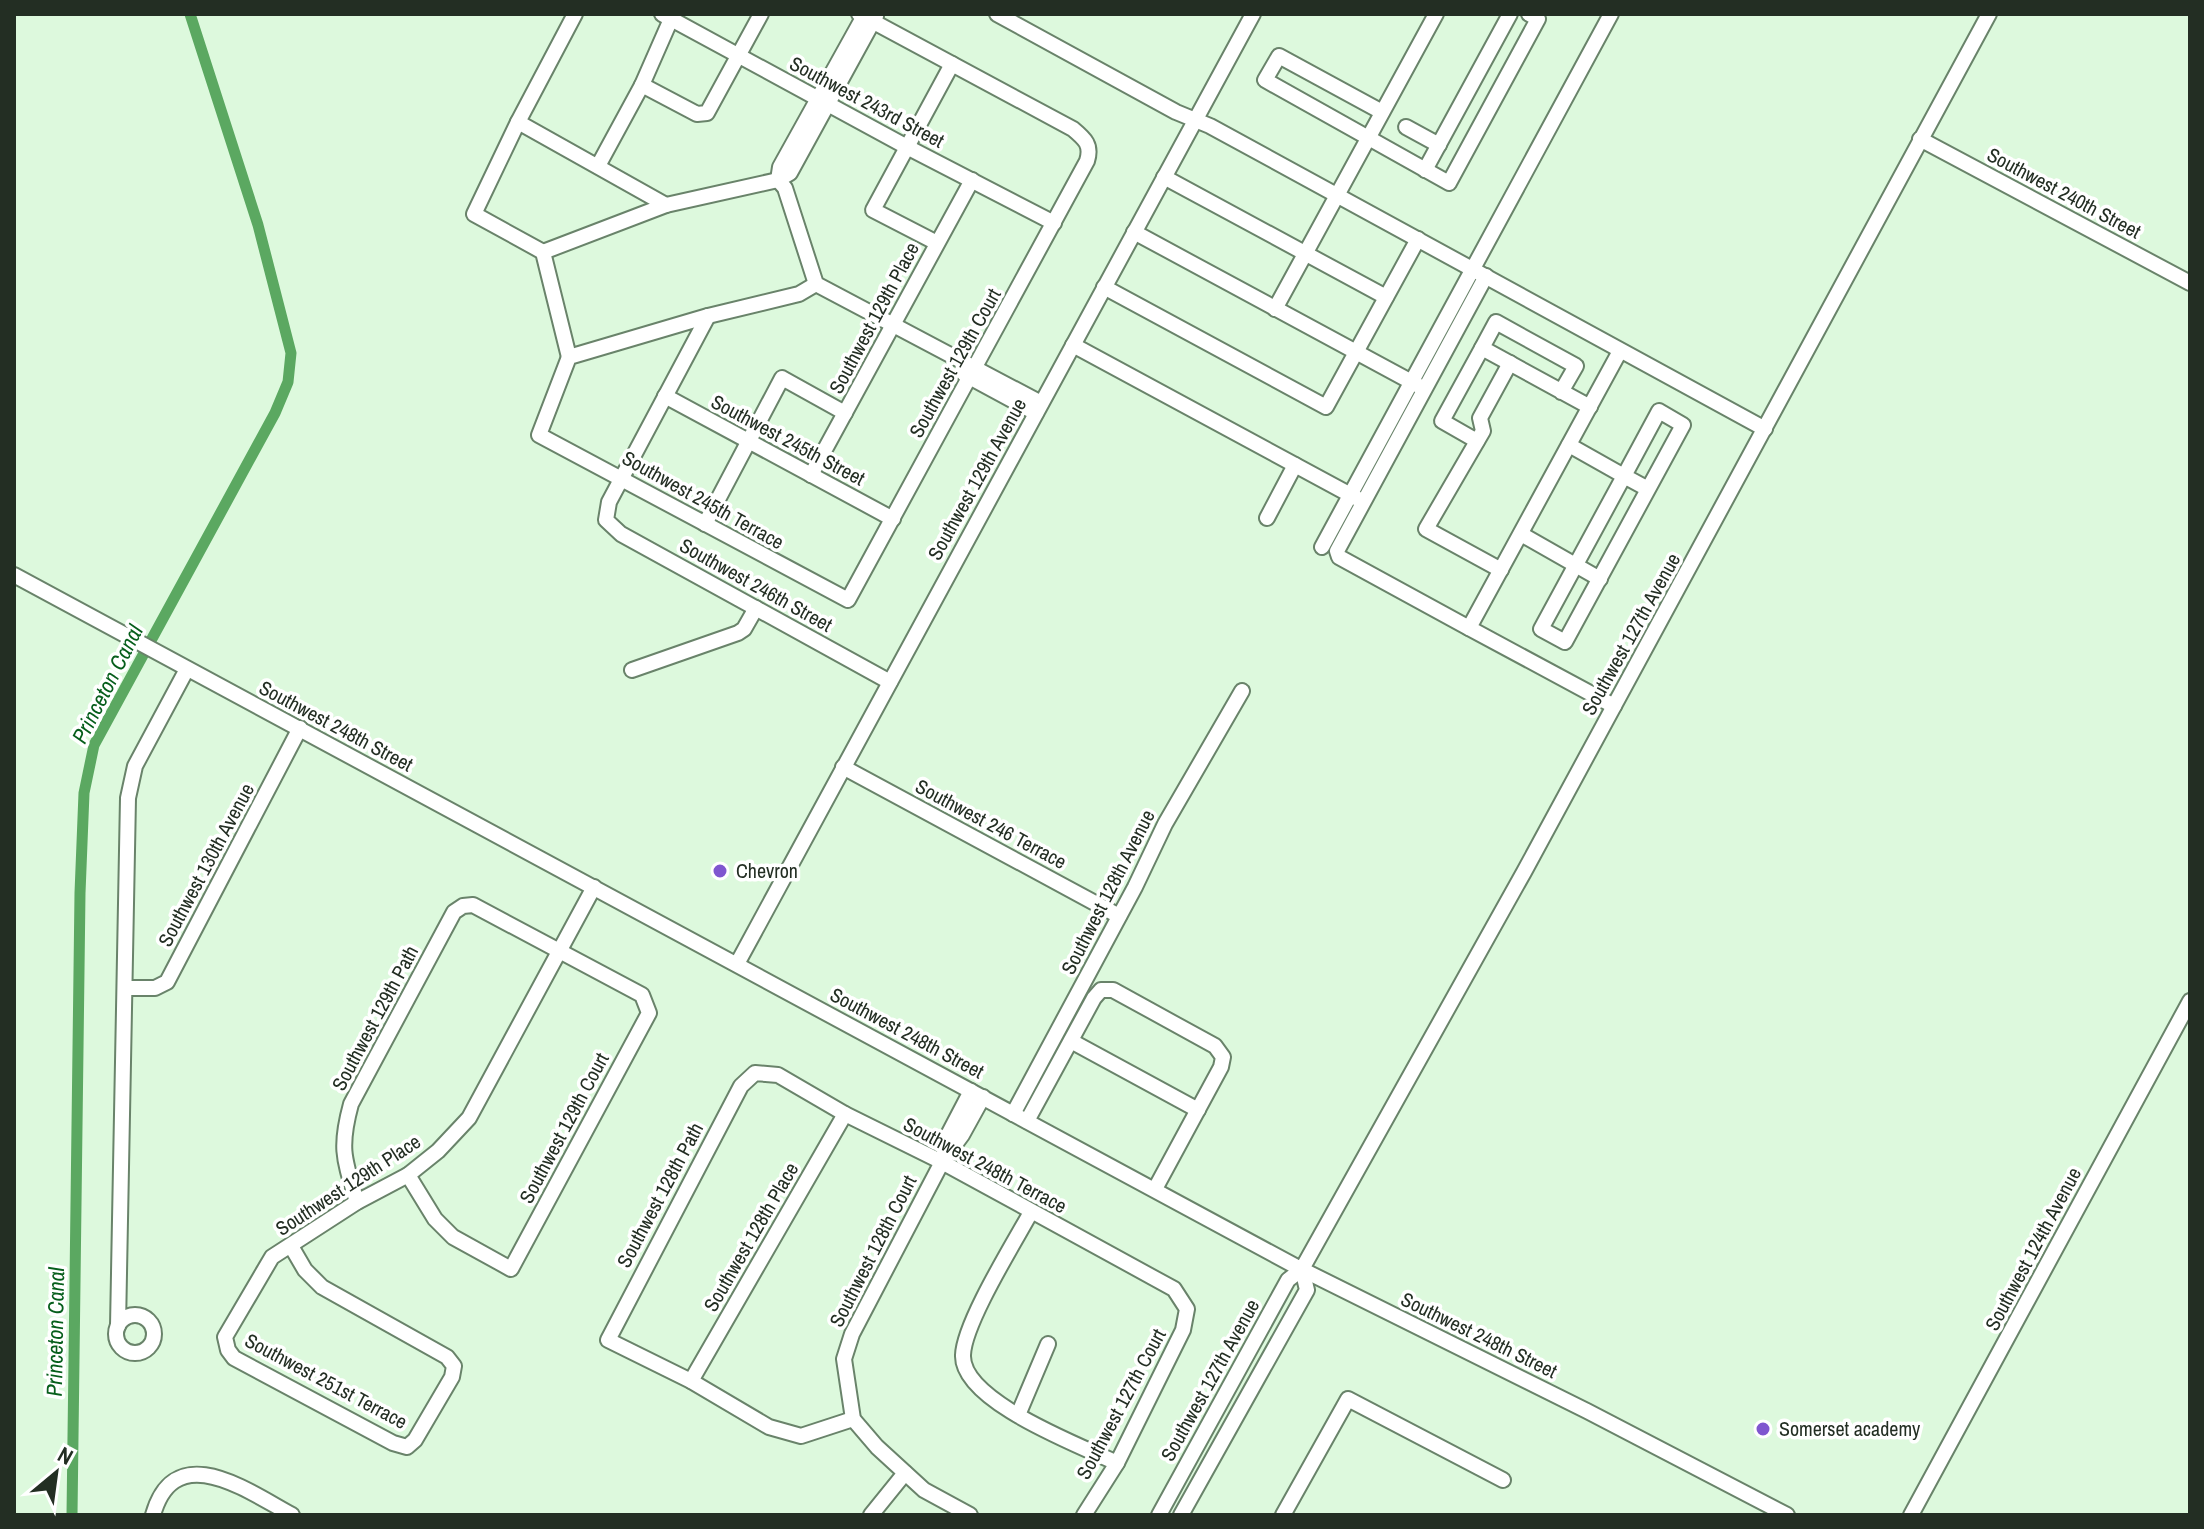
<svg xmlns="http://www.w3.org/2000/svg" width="2204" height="1529" viewBox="0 0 2204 1529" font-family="'Archivo Narrow',sans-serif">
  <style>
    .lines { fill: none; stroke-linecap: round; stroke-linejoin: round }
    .canal { stroke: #5ba861; stroke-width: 11 }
    .minor-casing { stroke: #69836a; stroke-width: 18 }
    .minor { stroke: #fff; stroke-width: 14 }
    .poi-dot { fill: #7f56cf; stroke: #fff; stroke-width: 3 }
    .labels { text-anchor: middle; stroke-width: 7; stroke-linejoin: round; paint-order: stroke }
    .street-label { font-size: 20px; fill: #232e23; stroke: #fff }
    .poi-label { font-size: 20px; fill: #232e23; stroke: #fff; text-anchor: start }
    .water-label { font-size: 22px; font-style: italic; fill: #065e1b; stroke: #fff }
  </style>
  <rect width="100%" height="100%" fill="#ddf9dd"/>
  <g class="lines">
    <path class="canal" d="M72,1515L80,893L84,793L94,745L275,413L288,382L291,353L258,225L190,14"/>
    <defs>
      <g id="minor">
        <path d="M662,14L907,147L1054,223"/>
        <path d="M997,14L1176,112L1210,126L1765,429"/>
        <path d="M642,85L697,114L707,113L761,14"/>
        <path d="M1382,112L1279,56L1265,80L1449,183L1538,19L1529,14"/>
        <path d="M518,122L666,205"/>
        <path d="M1406,127L1439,145"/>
        <path d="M1920,139L2190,283"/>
        <path d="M598,166L642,85L671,19"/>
        <path d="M1425,170L1510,14"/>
        <path d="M1164,177L1386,297"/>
        <path d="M778,180L785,188L816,284L1041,403"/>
        <path d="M778,180L780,167L865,14"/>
        <path d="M1134,232L1419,386"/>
        <path d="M937,243L873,210L952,64"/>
        <path d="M543,252L666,205L778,180L790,173L876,16"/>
        <path d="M816,284L799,294L708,316L569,357L539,435L848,600L1087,161C1092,145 1085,139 1073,129L859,14"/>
        <path d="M1104,287L1326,407L1418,239"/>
        <path d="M1275,309L1436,14"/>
        <path d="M708,316L609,502L606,520L621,534L890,682"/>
        <path d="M1073,345L1358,499"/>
        <path d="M569,357L543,252L474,214L518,122L575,14"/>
        <path d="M964,374L1036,413"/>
        <path d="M1561,392L1576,366L1496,322L1482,348L1590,407"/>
        <path d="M665,396L893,519"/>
        <path d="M1477,441L1442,421L1482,348"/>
        <path d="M1569,445L1624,476L1659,411L1683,425C1644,497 1605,569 1565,642L1541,629L1624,476L1648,489"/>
        <path d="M811,475L972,180"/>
        <path d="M1267,518L1295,465"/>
        <path d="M705,524L782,378L845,413"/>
        <path d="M1521,534L1600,579"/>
        <path d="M1322,547L1611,14"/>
        <path d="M1501,570L1426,529L1483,431L1480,418L1510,363"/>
        <path d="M14,575L1295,1266L1587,1411L1787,1515"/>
        <path d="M1469,628L1339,557L1337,551L1486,276"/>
        <path d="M632,670L738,633L744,629L756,608"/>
        <path d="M1614,706L1469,628L1620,351"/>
        <path d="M843,767L1119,916"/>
        <path d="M737,964L1253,14"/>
        <path d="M125,988H155L167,982L300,728"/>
        <path d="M1071,1041L1198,1110"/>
        <path d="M1013,1114L1135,887L1165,824L1242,691"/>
        <path d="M1027,1121L1094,998L1101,990H1113L1215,1046L1223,1057L1221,1067L1155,1189"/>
        <path d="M943,1157L948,1135L971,1091"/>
        <path d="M357,1202C344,1159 339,1148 351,1104L454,912L463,906L473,905L642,995L649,1013L511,1269L453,1237L435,1219L408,1175"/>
        <path d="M1031,1212C1014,1243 964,1323 963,1355C961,1401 1079,1445 1117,1463"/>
        <path d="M291,1246L305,1270L322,1287L447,1357L454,1366L452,1377L415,1440L407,1447L393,1443L234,1358L228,1350L225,1337L272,1257L357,1202L408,1175L438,1151L469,1118L594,887"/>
        <circle cx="135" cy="1334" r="19"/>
        <path d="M118,1326L128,798L135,766L187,669"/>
        <path d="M691,1381L845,1114"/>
        <path d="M1018,1415L1048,1344"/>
        <path d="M853,1419L801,1436L769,1427L691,1381L608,1340L741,1086L755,1073L778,1075L845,1114L942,1162L1174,1289L1187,1309L1183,1330L1117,1463L1084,1515"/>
        <path d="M153,1515C175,1437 249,1492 292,1515"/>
        <path d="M871,1515L905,1473"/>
        <path d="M970,1515L924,1490L877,1447L853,1419L844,1359L852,1334L942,1162L962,1135L983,1097"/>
        <path d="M1159,1515L1288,1280L1302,1269L1524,872L1989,14"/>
        <path d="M1181,1515L1307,1290L1302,1269"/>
        <path d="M1283,1515L1348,1399L1503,1480"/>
        <path d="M1911,1515L2190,1001"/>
      </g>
    </defs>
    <use href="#minor" class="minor-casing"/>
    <use href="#minor" class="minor"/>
  </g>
  <g class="poi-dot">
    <circle cx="720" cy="871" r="8"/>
    <circle cx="1763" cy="1429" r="8"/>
  </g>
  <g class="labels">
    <g class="street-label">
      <text transform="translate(867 102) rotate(28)" y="7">Southwest 243rd Street</text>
      <text transform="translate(2064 193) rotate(28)" y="7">Southwest 240th Street</text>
      <text transform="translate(874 318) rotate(-62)" y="7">Southwest 129th Place</text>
      <text transform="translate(955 363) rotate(-61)" y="7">Southwest 129th Court</text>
      <text transform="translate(788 440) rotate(28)" y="7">Southwest 245th Street</text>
      <text transform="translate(977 479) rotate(-61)" y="7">Southwest 129th Avenue</text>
      <text transform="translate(703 500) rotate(29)" y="7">Southwest 245th Terrace</text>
      <text transform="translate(756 585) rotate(29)" y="7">Southwest 246th Street</text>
      <text transform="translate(1631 634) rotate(-61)" y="7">Southwest 127th Avenue</text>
      <text transform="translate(336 726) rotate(28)" y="7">Southwest 248th Street</text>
      <text transform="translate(991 824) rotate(28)" y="7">Southwest 246 Terrace</text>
      <text transform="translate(206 865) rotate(-62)" y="7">Southwest 130th Avenue</text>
      <text transform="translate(1108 892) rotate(-63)" y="7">Southwest 128th Avenue</text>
      <text transform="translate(375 1018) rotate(-62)" y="7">Southwest 129th Path</text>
      <text transform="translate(907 1033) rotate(28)" y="7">Southwest 248th Street</text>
      <text transform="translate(564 1128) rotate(-62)" y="7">Southwest 129th Court</text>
      <text transform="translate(985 1165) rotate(28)" y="7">Southwest 248th Terrace</text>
      <text transform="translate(348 1185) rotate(-33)" y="7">Southwest 129th Place</text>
      <text transform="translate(660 1195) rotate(-62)" y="7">Southwest 128th Path</text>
      <text transform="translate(751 1237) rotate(-60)" y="7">Southwest 128th Place</text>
      <text transform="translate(2033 1249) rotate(-62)" y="7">Southwest 124th Avenue</text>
      <text transform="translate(873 1251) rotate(-63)" y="7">Southwest 128th Court</text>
      <text transform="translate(1479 1335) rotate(26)" y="7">Southwest 248th Street</text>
      <text transform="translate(1210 1380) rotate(-61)" y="7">Southwest 127th Avenue</text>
      <text transform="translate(326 1381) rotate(28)" y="7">Southwest 251st Terrace</text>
      <text transform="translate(1121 1404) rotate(-62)" y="7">Southwest 127th Court</text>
    </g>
    <g class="poi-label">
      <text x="736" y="878">Chevron</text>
      <text x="1779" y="1436">Somerset academy</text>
    </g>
    <g class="water-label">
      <text transform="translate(107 684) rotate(-63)" y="8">Princeton Canal</text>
      <text transform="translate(55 1332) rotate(-89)" y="8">Princeton Canal</text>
    </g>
  </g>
  <rect width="2204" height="1529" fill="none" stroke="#232e23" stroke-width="32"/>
  <g transform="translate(56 1473) rotate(29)" stroke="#ffffff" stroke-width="6" paint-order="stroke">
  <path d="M0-6L14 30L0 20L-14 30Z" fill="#232e23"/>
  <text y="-12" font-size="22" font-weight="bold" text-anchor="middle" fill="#232e23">N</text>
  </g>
</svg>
